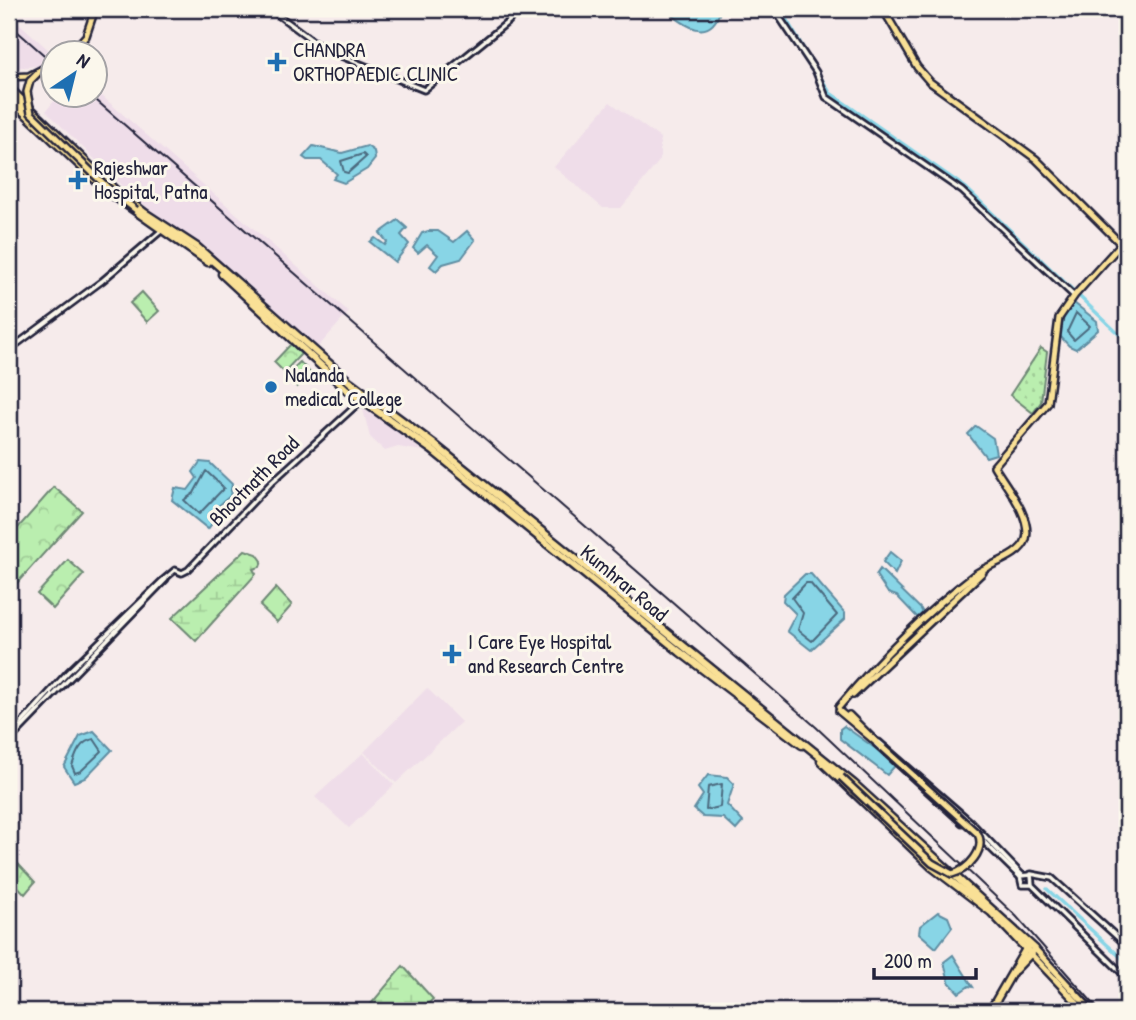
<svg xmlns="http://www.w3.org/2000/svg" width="1136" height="1020" viewBox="0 0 1136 1020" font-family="'Patrick Hand',sans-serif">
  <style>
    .built { fill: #efdde9 }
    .grass { fill: url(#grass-dots); stroke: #6e8875; stroke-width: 2 }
    .forest { fill: url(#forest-crowns); stroke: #6e8875; stroke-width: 2 }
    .wetland { fill: url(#wetland-marsh); stroke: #6e8875; stroke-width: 2 }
    .water { fill: #88d5e6; stroke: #5f8da2; stroke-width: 2 }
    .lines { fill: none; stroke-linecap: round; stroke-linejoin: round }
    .shore { stroke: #4b6a7f; stroke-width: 2 }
    .canal { stroke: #88d5e6; stroke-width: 3.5 }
    .minor-casing { stroke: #22223b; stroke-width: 9 }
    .major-casing { stroke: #22223b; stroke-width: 10 }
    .highway-casing { stroke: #22223b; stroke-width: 11 }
    .minor { stroke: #fbf7ec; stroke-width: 3.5 }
    .major { stroke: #f9e096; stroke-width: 5 }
    .highway { stroke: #f9e096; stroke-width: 6 }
    .rail { stroke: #22223b; stroke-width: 2 }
    .major-bridge-casing { stroke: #22223b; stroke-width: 10; stroke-linecap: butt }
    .major-bridge { stroke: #f9e096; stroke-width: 5 }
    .poi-dot { fill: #1f6fb2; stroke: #fbf7ec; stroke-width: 2.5 }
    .labels { text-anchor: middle; stroke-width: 6; stroke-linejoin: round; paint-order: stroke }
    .poi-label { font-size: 21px; fill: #22223b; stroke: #fbf7ec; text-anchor: start }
    .street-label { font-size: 21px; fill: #22223b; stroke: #fbf7ec }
  </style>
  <defs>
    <pattern id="grass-dots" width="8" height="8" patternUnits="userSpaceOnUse" patternTransform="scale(1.75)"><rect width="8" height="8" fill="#baeeaf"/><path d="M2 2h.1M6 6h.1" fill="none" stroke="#a0cc97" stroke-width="1.8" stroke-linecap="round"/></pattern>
    <pattern id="forest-crowns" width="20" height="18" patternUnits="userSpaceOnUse" patternTransform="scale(1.75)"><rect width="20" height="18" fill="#baeeaf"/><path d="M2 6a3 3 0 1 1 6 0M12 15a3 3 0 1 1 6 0" fill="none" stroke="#a0cc97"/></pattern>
    <pattern id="wetland-marsh" width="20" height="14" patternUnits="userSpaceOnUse" patternTransform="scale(1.75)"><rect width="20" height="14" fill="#baeeaf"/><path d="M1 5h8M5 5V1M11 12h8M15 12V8" fill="none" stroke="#a0cc97"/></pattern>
  </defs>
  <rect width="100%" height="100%" fill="#f6ebeb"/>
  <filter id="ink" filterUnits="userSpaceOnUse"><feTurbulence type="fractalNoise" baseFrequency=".0143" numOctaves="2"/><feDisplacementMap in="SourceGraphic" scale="14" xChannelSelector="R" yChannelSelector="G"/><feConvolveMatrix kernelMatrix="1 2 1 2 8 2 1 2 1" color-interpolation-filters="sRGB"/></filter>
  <g filter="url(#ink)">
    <g class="built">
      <path d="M9,14L52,53V79L38,66L9,68Z"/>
      <path d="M95,90L349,312L318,347L234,272L132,196L46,111L59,95L94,94Z"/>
      <path d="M610,102L660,138V160L621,208H603L554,167Z"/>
      <path d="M363,409L393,428L422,451L398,447L385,451L370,437Z"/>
      <path d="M427,688L461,722L396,783L364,752Z"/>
      <path d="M363,753L394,785L349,828L315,797Z"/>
    </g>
    <path class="grass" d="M1041,348L1047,352L1041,402L1033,413L1010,395Z"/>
    <g class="forest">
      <path d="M142,292L159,311L147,322L130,303Z"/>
      <path d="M291,344L301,354L284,372L274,362Z"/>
      <path d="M300,362L311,374L297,387L286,375Z"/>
      <path d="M54,487L82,511L9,592V538Z"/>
      <path d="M68,560L84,574L53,609L37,594Z"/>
      <path d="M276,588L292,605L277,622L260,606Z"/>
      <path d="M9,854L35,882L25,894L9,877Z"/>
    </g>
    <g class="wetland">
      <path d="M245,550L257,554L262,561L260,567L253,569L256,574L196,641L172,618Z"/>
      <path d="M403,966L433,999L421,1011H365Z"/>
    </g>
    <g class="water">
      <path d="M664,9H721C709,47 683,23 664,9Z"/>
      <path d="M313,146L342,153L367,146L374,151L375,159L367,169L344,183L333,179L337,174L321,160H307L303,157Z"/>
      <path d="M398,220L407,228L401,235L409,244L395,262L370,242L375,238L385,245L387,242L380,233Z"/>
      <path d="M428,231H438L454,242L467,231L475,240L461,259L443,264L436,271L430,266L438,255L427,245L418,253L413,248L422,233Z"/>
      <path d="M1074,303L1097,321L1098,330L1076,349L1069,346L1059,335L1065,314Z"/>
      <path d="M976,426L993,438L996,454L986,457L968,434Z"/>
      <path d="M200,462L210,463L232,484L230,496L210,513L215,519L208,529L172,500L175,488L188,490L197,478L193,472Z"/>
      <path d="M890,552L901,561L895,574L883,562Z"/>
      <path d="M880,569L921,609L923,613L918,618L897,596L888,593L876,575Z"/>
      <path d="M805,574H811L845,613V619L811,650L787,631L796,614L783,601L784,594Z"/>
      <path d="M844,726L893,761L894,767L887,775L840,739V729Z"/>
      <path d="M94,731L112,750L85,778L74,782L64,767L80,736Z"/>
      <path d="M708,775L727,777L734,784L727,805L743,822L736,830L723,818L703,817L694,809L703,795L698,788Z"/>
      <path d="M938,912L948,917L952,927L936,948L919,933L920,926Z"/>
      <path d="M953,955L973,987L969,986L959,993L949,982L944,962Z"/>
    </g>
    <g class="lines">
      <g class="shore">
        <path d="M363,154L366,157L348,173L344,172L341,161Z"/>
        <path d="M1076,313L1090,326L1074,340L1067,332Z"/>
        <path d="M206,471L224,488L199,514L184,500L194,493Z"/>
        <path d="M806,583H810L837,615L812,641L798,630L803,613L792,598Z"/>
        <path d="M94,739L102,751L81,771L75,773L72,766C76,754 80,741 94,739Z"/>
        <path d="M722,784L720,807L706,810L708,787Z"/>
      </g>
      <g class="canal">
        <path d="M780,9L830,93L966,188L1127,342"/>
        <path d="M1047,889L1127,963"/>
      </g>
      <defs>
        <g id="minor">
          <path d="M270,9L324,49L424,90L509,21L516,9"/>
          <path d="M774,9L816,72L826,97L962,191L1074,296"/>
          <path d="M9,350L102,281L161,231"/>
          <path d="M9,737L68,672L162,581L175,570L182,573L188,570L272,482L361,401"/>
          <path d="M9,741L166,579"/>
          <path d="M879,742L971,822L1022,875"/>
          <path d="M876,744L962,823"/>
          <path d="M979,837L1020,877"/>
          <path d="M1031,874L1052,878L1127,946"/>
          <path d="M1032,885H1022L1020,876L1031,875L1032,885L1127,978"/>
        </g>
        <g id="major">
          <path d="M71,52L86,36L95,9"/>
          <path d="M9,77L29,76L52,64"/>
          <path d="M9,93L29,111"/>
          <path d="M853,695L983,572"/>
          <path d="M839,707C879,659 925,613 974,575C988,564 1021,557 1026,539C1032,516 1005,485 994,466L1048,403L1059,318L1075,295L1121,244L1036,159L930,82L917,67L883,9"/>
          <path d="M839,711L883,748"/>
          <path d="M849,715L880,746"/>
          <path d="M1035,949L1092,1011"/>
          <path d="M1031,954L1085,1011"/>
        </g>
        <g id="highway">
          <path d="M9,88L114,189L145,213L197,247L350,382L435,445L854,784L1035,949L1015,970"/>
          <path d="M9,98L107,191L208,262"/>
          <path d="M222,274L346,389L432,450L680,652L802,745"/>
          <path d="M821,761L932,867L991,912L1031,954"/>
          <path d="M990,1011L1027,947"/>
        </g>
      </defs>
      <use href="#minor" class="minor-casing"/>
      <use href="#major" class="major-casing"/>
      <use href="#highway" class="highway-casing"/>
      <use href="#minor" class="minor"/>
      <use href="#major" class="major"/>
      <use href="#highway" class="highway"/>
      <g class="rail">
        <path d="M9,24L52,62"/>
        <path d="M89,94L816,727L1016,916L1100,1011"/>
      </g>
      <defs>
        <g id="major-bridge">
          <path d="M38,73L30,81L27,92L31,113L109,189L136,210"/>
          <path d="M841,777L932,863L952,874C968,870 986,850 978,834L883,748"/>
        </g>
      </defs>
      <use href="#major-bridge" class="major-bridge-casing"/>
      <use href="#major-bridge" class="major-bridge"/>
    </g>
  </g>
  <g class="poi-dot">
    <path d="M273.5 51.5h7v7h7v7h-7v7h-7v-7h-7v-7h7z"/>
    <path d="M74.5 169.5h7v7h7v7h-7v7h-7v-7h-7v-7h7z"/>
    <circle cx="271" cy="387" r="7"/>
    <path d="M448.5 643.5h7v7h7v7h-7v7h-7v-7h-7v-7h7z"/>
  </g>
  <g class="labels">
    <g class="poi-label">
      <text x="293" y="57">CHANDRA<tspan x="293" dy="24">ORTHOPAEDIC CLINIC</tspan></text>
      <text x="94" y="175">Rajeshwar<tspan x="94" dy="24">Hospital, Patna</tspan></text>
      <text x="285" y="382">Nalanda<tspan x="285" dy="24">medical College</tspan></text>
      <text x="468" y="649">I Care Eye Hospital<tspan x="468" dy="24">and Research Centre</tspan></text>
    </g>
    <g class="street-label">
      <text transform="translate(254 481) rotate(-45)" y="7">Bhootnath Road</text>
      <text transform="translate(624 583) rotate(40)" y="7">Kumhrar Road</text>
    </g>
  </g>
  <rect width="1136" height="1020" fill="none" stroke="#fbf7ec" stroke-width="35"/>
  <rect x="18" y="18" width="1101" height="985" fill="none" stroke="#22223b" stroke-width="2.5" filter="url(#ink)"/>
  <g transform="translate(74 74) rotate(35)"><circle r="33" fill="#fbf7ec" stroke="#a4a2a5" stroke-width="2"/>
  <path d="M0-5L12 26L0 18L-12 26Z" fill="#1f6fb2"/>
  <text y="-10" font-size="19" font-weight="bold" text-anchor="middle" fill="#22223b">N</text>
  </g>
  <path d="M874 968v10h102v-10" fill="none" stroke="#22223b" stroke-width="3.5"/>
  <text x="884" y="968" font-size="21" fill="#22223b" stroke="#fbf7ec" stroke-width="5" paint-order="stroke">200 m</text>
</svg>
